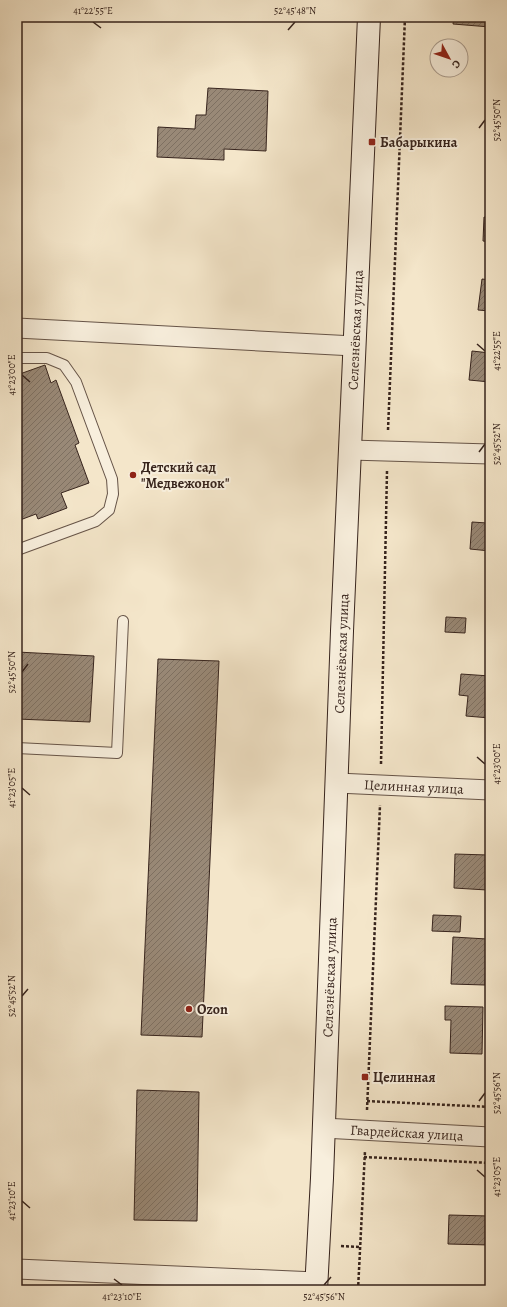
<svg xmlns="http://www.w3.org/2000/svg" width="507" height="1307" viewBox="0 0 507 1307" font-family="Alegreya,serif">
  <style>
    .building { fill: url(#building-hatch); stroke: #37241d }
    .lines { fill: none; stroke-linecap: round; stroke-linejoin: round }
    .lane-casing { stroke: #665448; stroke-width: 12 }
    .street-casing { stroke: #665448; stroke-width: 21 }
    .secondary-casing { stroke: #37241d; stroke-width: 24 }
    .path { stroke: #37241d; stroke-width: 2.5; stroke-dasharray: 3 2; stroke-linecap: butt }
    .lane { stroke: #f8efdd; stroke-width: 10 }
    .street { stroke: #f8efdd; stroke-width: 19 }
    .secondary { stroke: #f8efdd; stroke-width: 22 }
    .ticks { fill: none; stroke: #37241d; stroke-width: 1.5 }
    .poi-dot { fill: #8f2418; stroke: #f8efdd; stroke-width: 1.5 }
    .labels { text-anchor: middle; stroke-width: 4; stroke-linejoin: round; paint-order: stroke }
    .poi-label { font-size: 14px; font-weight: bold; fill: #37241d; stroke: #f8efdd; text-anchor: start }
    .street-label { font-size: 14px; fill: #37241d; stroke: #f8efdd }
    .neatline { fill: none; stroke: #37241d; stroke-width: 1.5 }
    .ticks-label { font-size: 10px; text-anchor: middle; fill: #37241d }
  </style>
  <defs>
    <pattern id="building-hatch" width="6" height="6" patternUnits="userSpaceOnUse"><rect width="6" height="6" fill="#998977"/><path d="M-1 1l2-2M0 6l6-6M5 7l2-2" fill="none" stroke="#7e7061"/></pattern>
  </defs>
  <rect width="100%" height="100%" fill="#f4e6ca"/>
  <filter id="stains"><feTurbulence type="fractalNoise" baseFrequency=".005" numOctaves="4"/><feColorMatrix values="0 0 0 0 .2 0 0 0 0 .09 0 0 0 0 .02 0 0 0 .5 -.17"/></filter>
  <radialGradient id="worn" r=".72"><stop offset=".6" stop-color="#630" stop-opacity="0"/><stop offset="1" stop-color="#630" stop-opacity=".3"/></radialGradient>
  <g class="building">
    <path d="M454,17H490V27L453,24Z"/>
    <path d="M208,88L268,91L266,151L224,149V160L157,157L158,127L195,129L196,115H206Z"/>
    <path d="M17,217H21L19,259L17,258Z"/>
    <path d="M484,217L490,218V242L483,241Z"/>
    <path d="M482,279L490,280V311L478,310Z"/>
    <path d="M472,351L490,353V382L469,380Z"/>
    <path d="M45,365L51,383L56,380L79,443L75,445L89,483L61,493L67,508L38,519L36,514L20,520L17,510V375Z"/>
    <path d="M487,521H490V551L470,549L472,522L487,523Z"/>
    <path d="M446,617L466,618L465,633L445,632Z"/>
    <path d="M17,652L94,656L90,722L17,719Z"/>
    <path d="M158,659L219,661L202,1037L141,1035Z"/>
    <path d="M461,674L490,676V718L466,716L468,696L459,695Z"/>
    <path d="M455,854L488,855L487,890L454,888Z"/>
    <path d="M433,915L461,916L460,932L432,931Z"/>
    <path d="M453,937L487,939L485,985L451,984Z"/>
    <path d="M445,1006L483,1007L482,1054L450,1053L451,1020H445Z"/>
    <path d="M137,1090L199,1092L197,1221L134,1220Z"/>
    <path d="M449,1215L489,1216L490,1245L448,1244Z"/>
  </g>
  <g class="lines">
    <defs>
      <g id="lane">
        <path d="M17,359L20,358H47L64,365L76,382L112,479L113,494L109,510L96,521L17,550"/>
        <path d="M17,748L117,753L123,621"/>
      </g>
      <g id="street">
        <path d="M17,328L354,346"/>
        <path d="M350,450L490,454"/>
        <path id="s1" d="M337,783L490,790"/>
        <path id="s2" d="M323,1128L490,1137"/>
        <path d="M17,1269L316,1282"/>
      </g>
      <g id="secondary">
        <path id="s3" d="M316,1290L322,1178L342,631L369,17"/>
      </g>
    </defs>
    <use href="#lane" class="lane-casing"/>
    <use href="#street" class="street-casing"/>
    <use href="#secondary" class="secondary-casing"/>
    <g class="path">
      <path d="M388,430L405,17"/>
      <path d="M381,764L387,471"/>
      <path d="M367,1101L490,1107"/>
      <path d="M367,1110L380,805"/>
      <path d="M364,1157L490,1163"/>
      <path d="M341,1246L360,1247"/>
      <path d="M358,1290L365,1151"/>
    </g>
    <use href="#lane" class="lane"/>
    <use href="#street" class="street"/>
    <use href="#secondary" class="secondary"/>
  </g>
  <path class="ticks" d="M93,22L101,28M288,30L295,22M479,128L485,120M477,344L485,351M22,375L30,382M479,452L485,444M22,672L28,664M477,757L485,764M22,788L30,795M22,996L28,989M479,1101L485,1093M477,1170L485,1177M22,1201L30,1208M114,1279L122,1285M324,1285L331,1277"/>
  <g class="poi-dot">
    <rect x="368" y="138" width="8" height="8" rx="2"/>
    <circle cx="133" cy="475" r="4"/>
    <circle cx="189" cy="1009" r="4"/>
    <rect x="361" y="1073" width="8" height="8" rx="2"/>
  </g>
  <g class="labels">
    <g class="poi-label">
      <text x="380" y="147">Бабарыкина</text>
      <text x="141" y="472">Детский сад<tspan x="141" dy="16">"Медвежонок"</tspan></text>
      <text x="197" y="1014">Ozon</text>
      <text x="373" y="1082">Целинная</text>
    </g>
    <g class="street-label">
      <text dy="5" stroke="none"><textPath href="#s3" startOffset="961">Селезнёвская улица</textPath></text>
      <text dy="5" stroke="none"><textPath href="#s3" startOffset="637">Селезнёвская улица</textPath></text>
      <text dy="5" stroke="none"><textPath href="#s1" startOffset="77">Целинная улица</textPath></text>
      <text dy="5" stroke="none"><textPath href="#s3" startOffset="313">Селезнёвская улица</textPath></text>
      <text dy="5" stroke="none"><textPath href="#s2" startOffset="84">Гвардейская улица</textPath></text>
    </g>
  </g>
  <rect width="507" height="1307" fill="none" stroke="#f4e6ca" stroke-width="44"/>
  <g transform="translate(449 58) rotate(130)"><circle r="19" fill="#f8efdd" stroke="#ab9e90"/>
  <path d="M0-3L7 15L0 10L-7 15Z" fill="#8f2418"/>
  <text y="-6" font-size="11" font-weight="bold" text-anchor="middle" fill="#37241d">С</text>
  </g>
  <rect x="22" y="22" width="463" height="1263" class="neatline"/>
  <g class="ticks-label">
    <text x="93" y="14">41°22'55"E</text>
    <text x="295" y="14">52°45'48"N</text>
    <text transform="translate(496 120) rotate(-90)" y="4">52°45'50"N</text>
    <text transform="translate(496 351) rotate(-90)" y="4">41°22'55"E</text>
    <text transform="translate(11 375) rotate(-90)" y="4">41°23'00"E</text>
    <text transform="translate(496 444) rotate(-90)" y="4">52°45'52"N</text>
    <text transform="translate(11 672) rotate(-90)" y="4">52°45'50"N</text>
    <text transform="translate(496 764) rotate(-90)" y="4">41°23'00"E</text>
    <text transform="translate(11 788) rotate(-90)" y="4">41°23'05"E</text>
    <text transform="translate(11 996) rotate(-90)" y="4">52°45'52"N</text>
    <text transform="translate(496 1093) rotate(-90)" y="4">52°45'56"N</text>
    <text transform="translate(496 1177) rotate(-90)" y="4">41°23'05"E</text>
    <text transform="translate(11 1201) rotate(-90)" y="4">41°23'10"E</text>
    <text x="122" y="1300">41°23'10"E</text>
    <text x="324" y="1300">52°45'56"N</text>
  </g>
  <rect width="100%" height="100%" filter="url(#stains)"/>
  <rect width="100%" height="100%" fill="url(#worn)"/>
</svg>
